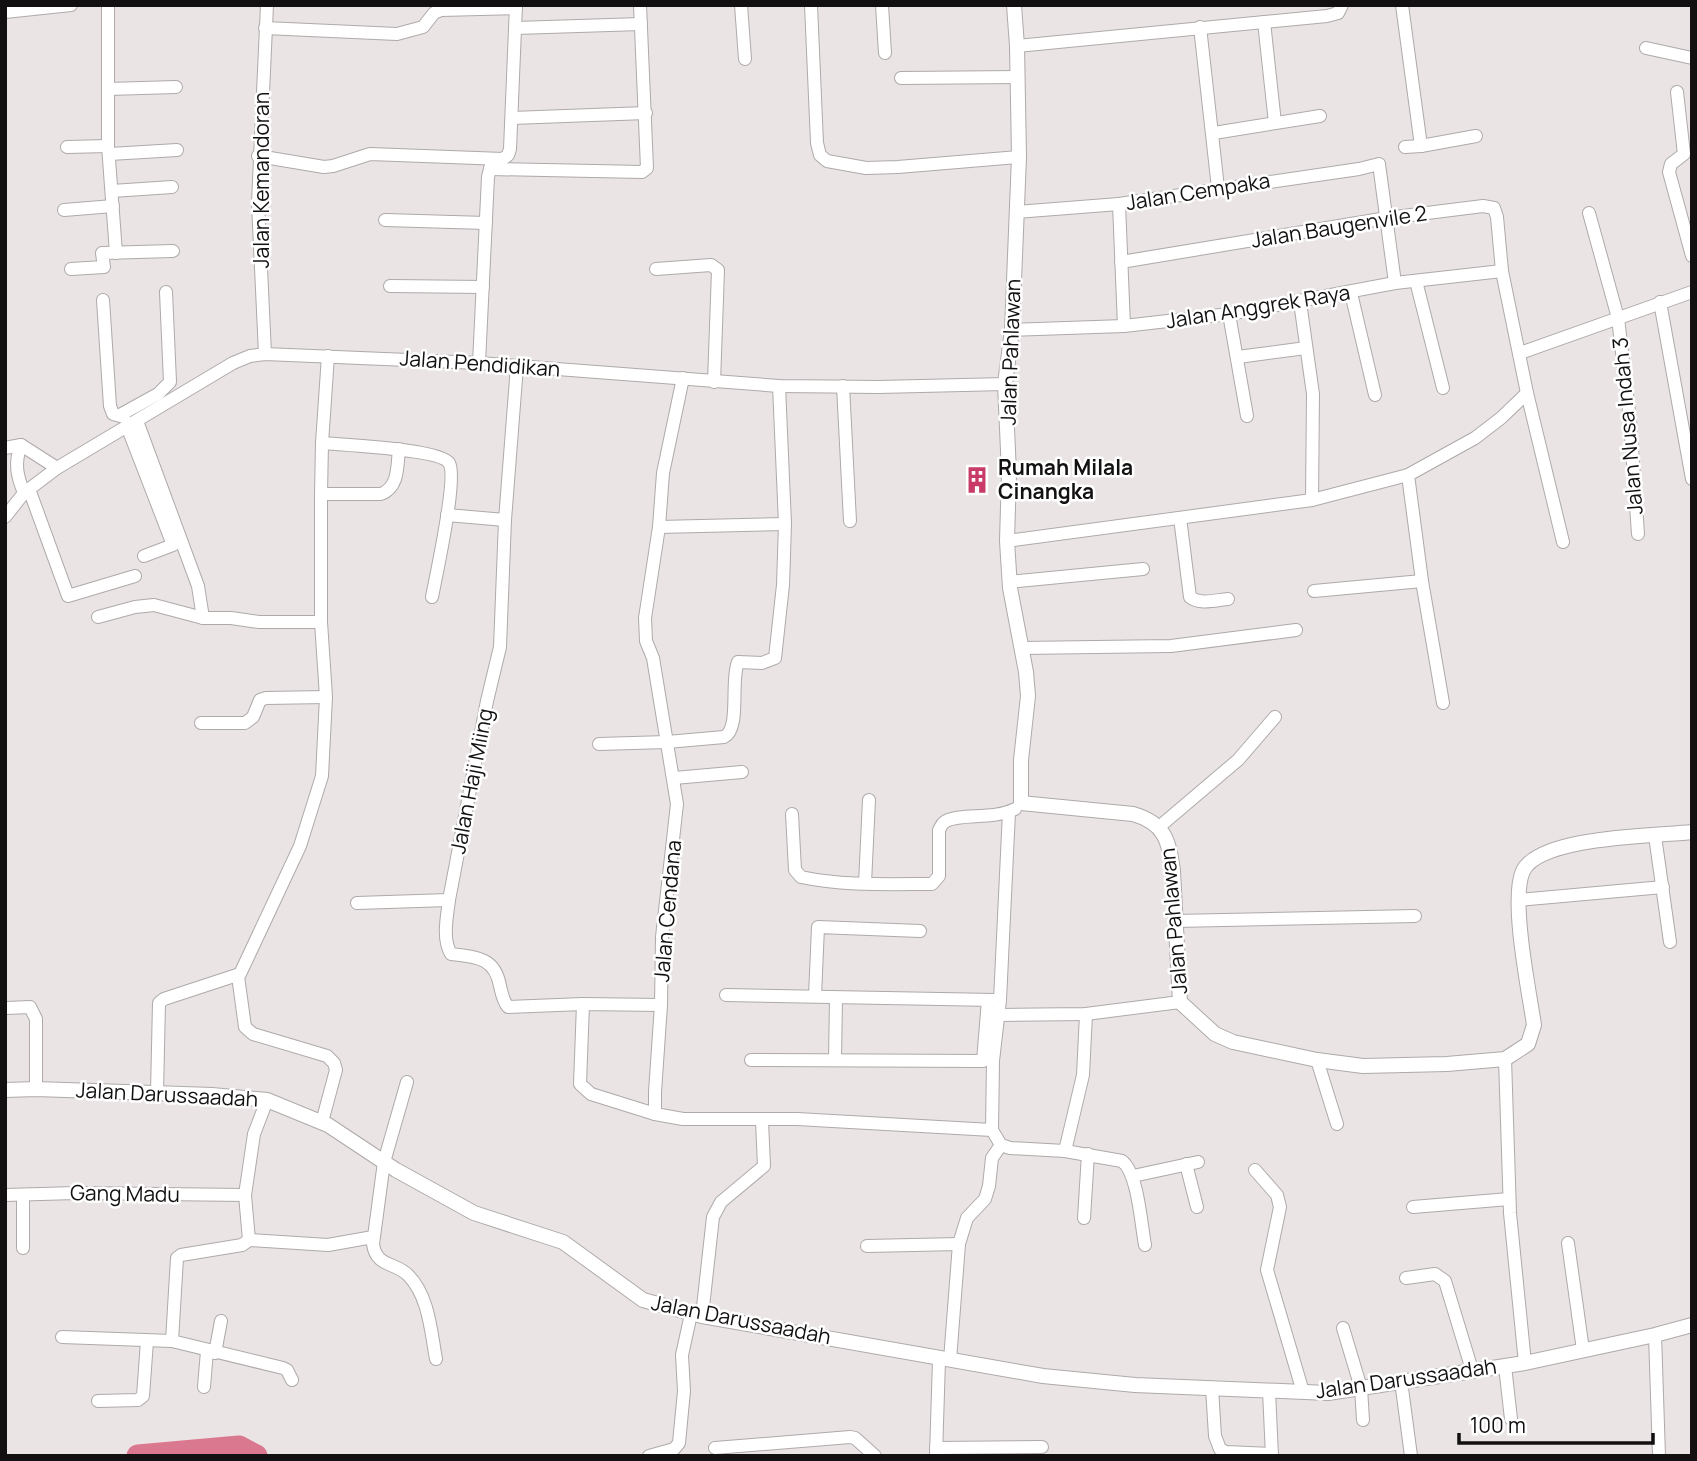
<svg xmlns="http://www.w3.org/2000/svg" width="1697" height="1461" viewBox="0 0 1697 1461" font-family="Manrope,sans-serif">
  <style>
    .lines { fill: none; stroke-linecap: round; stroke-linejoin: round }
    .river { stroke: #da788f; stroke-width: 23 }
    .minor-casing { stroke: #afa9aa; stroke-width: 14 }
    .tertiary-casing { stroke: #afa9aa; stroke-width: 16 }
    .minor { stroke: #fff; stroke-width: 12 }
    .tertiary { stroke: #fff; stroke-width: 14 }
    .labels { text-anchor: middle; stroke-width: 5; stroke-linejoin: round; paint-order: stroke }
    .street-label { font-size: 21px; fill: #121010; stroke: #fff }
    .poi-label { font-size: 21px; font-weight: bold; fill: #121010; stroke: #fff; text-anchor: start }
  </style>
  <rect width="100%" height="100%" fill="#eae4e5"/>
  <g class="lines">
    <path class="river" d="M138,1456L239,1447L256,1456"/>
    <defs>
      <g id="minor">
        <path d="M108,5V146L116,253"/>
        <path d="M741,5L745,59"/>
        <path d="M811,5L817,143L820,155L827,161L866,168L898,167L1019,157"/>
        <path d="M882,5L885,53"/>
        <path d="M1402,5L1421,146"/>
        <path d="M5,12L71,5"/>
        <path d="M1264,22L1275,123"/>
        <path d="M1200,27L1218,188"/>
        <path d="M265,28L397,34L423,27L434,13L441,10L516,8"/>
        <path d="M516,28L641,24"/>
        <path d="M1017,46L1327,16L1338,13L1342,5"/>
        <path d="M1646,48L1692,58"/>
        <path d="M901,78L1018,77"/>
        <path d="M108,89L176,87"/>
        <path d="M1677,92L1684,154L1671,164L1669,172L1692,256"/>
        <path d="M512,118L646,113"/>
        <path d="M1214,133L1320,116"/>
        <path d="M67,147L108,146"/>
        <path d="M1405,147L1421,146L1476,136"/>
        <path d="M110,154L177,150"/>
        <path d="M258,156L324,167L333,166L370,154L503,159L508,155L510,149L516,5"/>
        <path d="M490,169L642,172L647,168L640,5"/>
        <path d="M112,191L172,187"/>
        <path d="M1119,204L1124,326"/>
        <path d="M64,210L113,206"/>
        <path d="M1016,212L1119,204L1359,169L1379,164L1395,283"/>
        <path d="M1589,213L1618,318L1630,420L1638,534"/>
        <path d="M385,220L486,223"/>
        <path d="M1121,262L1387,218L1483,206L1494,208L1497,217L1502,271L1527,393L1563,542"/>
        <path d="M71,269L104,267L102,253L173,251"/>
        <path d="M656,269L711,265L718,270L714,382"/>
        <path d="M1416,281L1443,388"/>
        <path d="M390,286L483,287"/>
        <path d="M1351,293L1375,395"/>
        <path d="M103,300L110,406L113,414L124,417"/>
        <path d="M1300,302L1313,394L1312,500"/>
        <path d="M1660,302L1692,479"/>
        <path d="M1229,314L1247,416"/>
        <path d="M1012,330L1124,326L1229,314L1395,283L1502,271"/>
        <path d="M1520,353L1692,292"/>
        <path d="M265,354L258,203L267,5"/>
        <path d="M1238,357L1306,348"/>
        <path d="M479,363L488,177L492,161"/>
        <path d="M517,366L505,520L500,647L487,701L449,900C447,917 442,939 451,954C476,957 495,957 500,986C502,994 503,1001 508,1007L583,1004L661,1005"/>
        <path d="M683,378L663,473L659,527L645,618L646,641L653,658L677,804L662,937L661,1005L655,1092V1114L683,1119H797L992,1130"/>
        <path d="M843,386L850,521"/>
        <path d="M120,415L158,394L170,382L166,292"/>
        <path d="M137,421L198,586L203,618H231L259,622H321"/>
        <path d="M127,426L173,545L144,556"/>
        <path d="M322,443C342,445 440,449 449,463C458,476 436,576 432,597"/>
        <path d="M21,445C14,463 17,476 24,493"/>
        <path d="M5,448L21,445L57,468"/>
        <path d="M1408,475L1422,581L1443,703"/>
        <path d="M29,489L68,596L135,576"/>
        <path d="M321,494H381C399,487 397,467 399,449"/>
        <path d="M447,515L505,520"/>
        <path d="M5,517L24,493L57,468L233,363L250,356L265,354L479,363L779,386L879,387L1005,384"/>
        <path d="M1180,518L1190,597C1200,605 1216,600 1228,599"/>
        <path d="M659,527L785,524"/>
        <path d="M1007,541L1312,500L1408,475L1475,438L1501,418L1527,393"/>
        <path d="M1009,582L1143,569"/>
        <path d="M1314,591L1422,581"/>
        <path d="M98,617L135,607L154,605L203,618"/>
        <path d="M1021,648L1171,646L1296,630"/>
        <path d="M201,723H245L253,717L260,700L266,698L326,697"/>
        <path d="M599,744L667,742L724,737C741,729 730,681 738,662L762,663L775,658L783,585L785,524L779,386"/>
        <path d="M674,778L742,772"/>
        <path d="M1009,812L1000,1000L993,1061L992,1130L1001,1145L1010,1148L1065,1151L1122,1161C1138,1173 1141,1224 1145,1245"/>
        <path d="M792,814L795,870L801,877C843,886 888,884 932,884L939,876V830C942,825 941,824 946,821C962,813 993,820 1015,809"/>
        <path d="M1159,827L1238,760L1275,717"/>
        <path d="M1655,836L1670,942"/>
        <path d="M865,883L869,800"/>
        <path d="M1519,900L1663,887"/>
        <path d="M357,903L449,900"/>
        <path d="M1175,921L1415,916"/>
        <path d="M238,976L245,1027L253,1034L327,1056L334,1063L336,1070L322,1122"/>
        <path d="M726,995L995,1000"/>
        <path d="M815,996L818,927L920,931"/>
        <path d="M583,1004L580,1084L591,1094L655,1114"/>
        <path d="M6,1008L30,1007L36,1019V1089"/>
        <path d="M999,1015L1086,1014L1180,1002"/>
        <path d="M835,1059L836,999"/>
        <path d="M1505,1059L1510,1213L1525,1363"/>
        <path d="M751,1060L983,1061L988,1000"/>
        <path d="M1317,1060L1337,1124"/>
        <path d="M407,1082L384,1162L373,1244C376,1267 395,1262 408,1275C429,1296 431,1332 436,1359"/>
        <path d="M157,1093L159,1003L164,999L240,974L300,846L322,776L326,697L321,622V494L322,443L328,356"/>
        <path d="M1065,1151L1083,1075L1086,1014"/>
        <path d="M1186,1164L1197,1207"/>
        <path d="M1255,1170L1277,1195L1280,1207L1267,1270L1303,1392"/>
        <path d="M1133,1176L1198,1162"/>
        <path d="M5,1195L76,1193L245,1195"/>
        <path d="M23,1195V1248"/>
        <path d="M1413,1207L1509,1199"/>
        <path d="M1084,1218L1088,1154"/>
        <path d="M249,1240L328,1245L373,1237"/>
        <path d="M1568,1243L1583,1350"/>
        <path d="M959,1244L967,1218L985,1199L989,1186L992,1158L1001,1145"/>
        <path d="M867,1246L959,1244L950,1360"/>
        <path d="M1406,1278L1435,1274L1445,1281L1472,1370"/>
        <path d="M702,1316L713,1217L721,1202L764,1166L762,1121"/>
        <path d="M1343,1328L1361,1388L1363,1420"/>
        <path d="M1655,1335L1659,1456"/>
        <path d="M62,1337L172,1341L283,1368L287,1370L292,1380"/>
        <path d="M172,1341L177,1258L181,1255L242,1245L249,1240L245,1195L254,1134L267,1100"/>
        <path d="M215,1353L221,1321"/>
        <path d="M1505,1366L1511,1419"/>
        <path d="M1401,1381L1411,1456"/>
        <path d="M204,1387L207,1351"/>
        <path d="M1212,1388L1215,1436L1220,1449L1226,1452L1272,1454"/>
        <path d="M1269,1391L1272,1456"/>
        <path d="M98,1401L138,1400L143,1396L147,1341"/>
        <path d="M715,1448L850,1437L855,1438L875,1456"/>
        <path d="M936,1448L1042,1447"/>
        <path d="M936,1455L939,1360"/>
        <path d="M649,1456L674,1449L679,1443L684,1391L682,1355L691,1314"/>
      </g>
      <g id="tertiary">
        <path d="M1014,5L1017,46L1019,157L1012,330L1005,384L1009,473L1007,541L1010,588L1026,672L1028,696L1021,760V803L1133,814C1165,823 1169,841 1173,871L1180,1002L1215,1034L1233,1042L1317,1060L1363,1066L1447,1064L1505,1059L1528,1044L1534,1025C1529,991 1510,899 1523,871C1540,836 1656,836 1692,832"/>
        <path d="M5,1090L36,1089L212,1095L267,1100L328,1125L396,1170L474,1213L563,1242L643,1300L702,1316L1043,1376L1135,1385L1328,1393L1525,1363L1655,1335L1692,1325"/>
      </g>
    </defs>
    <use href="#minor" class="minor-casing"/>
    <use href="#tertiary" class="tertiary-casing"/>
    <use href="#minor" class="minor"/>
    <use href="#tertiary" class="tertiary"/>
  </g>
  <defs>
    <symbol id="building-bare" viewBox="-9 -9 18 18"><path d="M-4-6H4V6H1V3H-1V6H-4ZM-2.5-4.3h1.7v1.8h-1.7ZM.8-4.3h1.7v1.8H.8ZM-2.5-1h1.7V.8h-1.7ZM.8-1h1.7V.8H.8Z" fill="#c83a67" stroke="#fff" stroke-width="2.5" paint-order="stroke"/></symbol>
  </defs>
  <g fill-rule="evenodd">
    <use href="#building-bare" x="958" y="461" width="38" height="38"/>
  </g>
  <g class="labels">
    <g class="street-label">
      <text transform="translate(262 180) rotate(-90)" y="7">Jalan Kemandoran</text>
      <text transform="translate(1198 192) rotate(-9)" y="7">Jalan Cempaka</text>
      <text transform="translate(1339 227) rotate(-9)" y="7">Jalan Baugenvile 2</text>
      <text transform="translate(1258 307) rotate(-9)" y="7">Jalan Anggrek Raya</text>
      <text transform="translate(1011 352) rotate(-88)" y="7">Jalan Pahlawan</text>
      <text transform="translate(480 364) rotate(4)" y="7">Jalan Pendidikan</text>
      <text transform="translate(1628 426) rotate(-95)" y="7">Jalan Nusa Indah 3</text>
      <text transform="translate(472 781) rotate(-79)" y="7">Jalan Haji Miing</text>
      <text transform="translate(668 911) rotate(-85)" y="7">Jalan Cendana</text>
      <text transform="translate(1174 921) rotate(-95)" y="7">Jalan Pahlawan</text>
      <text transform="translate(167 1095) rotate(3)" y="7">Jalan Darussaadah</text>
      <text transform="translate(125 1194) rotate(1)" y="7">Gang Madu</text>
      <text transform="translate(741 1320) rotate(11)" y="7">Jalan Darussaadah</text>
      <text transform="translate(1406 1379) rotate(-8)" y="7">Jalan Darussaadah</text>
    </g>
    <g class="poi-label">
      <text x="998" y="475">Rumah Milala<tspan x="998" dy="24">Cinangka</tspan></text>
    </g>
  </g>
  <rect width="1697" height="1461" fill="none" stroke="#121010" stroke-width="14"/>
  <path d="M1459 1433v10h194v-10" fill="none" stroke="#121010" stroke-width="3.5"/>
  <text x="1470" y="1433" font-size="21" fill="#121010" stroke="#ffffff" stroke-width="5" paint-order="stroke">100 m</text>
</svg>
